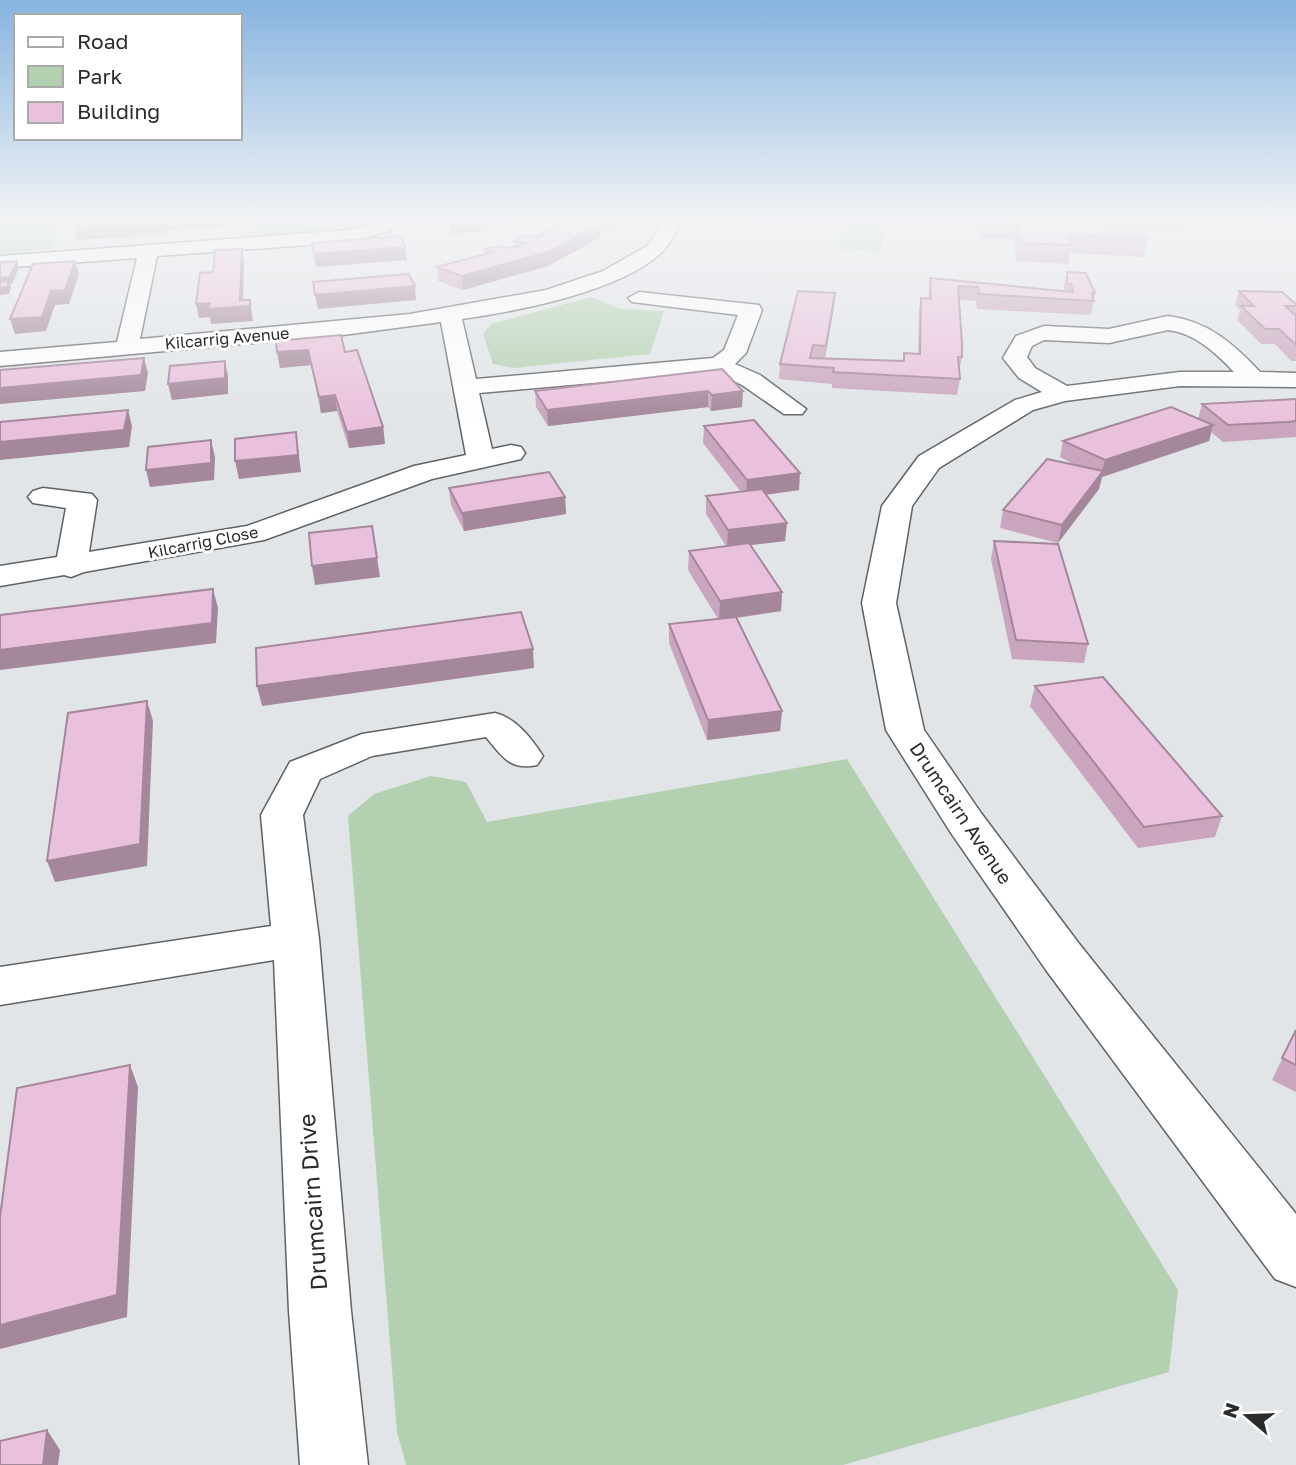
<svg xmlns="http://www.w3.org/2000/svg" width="1296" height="1465" viewBox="0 0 1296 1465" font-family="'Golos Text',sans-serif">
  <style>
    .green { fill: #b3d0b1 }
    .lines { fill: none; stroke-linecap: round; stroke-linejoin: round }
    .street-casing { stroke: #5f6265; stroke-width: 3 }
    .street { fill: #fff; fill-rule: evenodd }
    .wall { fill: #c9a6bd }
    .shaded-wall { fill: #a4879a }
    .building { fill: #eac1dc; stroke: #a4879a; stroke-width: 2 }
    .labels { text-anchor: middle; stroke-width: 6; stroke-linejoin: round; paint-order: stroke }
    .far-street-label { font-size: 16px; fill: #2a2b2c; stroke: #fff }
    .street-label { font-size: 19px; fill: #2a2b2c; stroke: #fff }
    .near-street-label { font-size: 23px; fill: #2a2b2c; stroke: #fff }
  </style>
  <rect width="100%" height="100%" fill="#e1e5e8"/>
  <g class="green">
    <path d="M0,218H64L51,249L0,253Z"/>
    <path d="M251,218H376L377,222L357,231L251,239Z"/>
    <path d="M843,220L882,222V251L839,249Z"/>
    <path d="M591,297L621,309L664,311L650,354L514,368L493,364L483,334L491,324Z"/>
    <path d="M847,759L1178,1290L1169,1372L843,1465H406L397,1432L348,816L374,794L431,776L466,782L487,822Z"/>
  </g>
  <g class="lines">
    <defs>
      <g id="street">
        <path d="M382,218H401L389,231L349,242L157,256L140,339L410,314L546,290L603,271L647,246L666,218H684C677,229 670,246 660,254C618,292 518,311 462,319L476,379L713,358L724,350L738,315L632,302L628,298L639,292L759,305L762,310L746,353L735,364L760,375L806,409L802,414H784L742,385L716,372L479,393L492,449L511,445L521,447L525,453L521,459L432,479L264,540L84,572L71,577L64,575L0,586V566L57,557L66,508L33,503L28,497L33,491L43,488L92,494L97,500L89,552L247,526L414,466L466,455L441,322L343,335L0,366V352L117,342L137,258L0,268V256L349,230L377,223Z"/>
        <path d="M1168,316C1208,321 1234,344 1260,372L1296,373V387L1180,386L1065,401L1033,410L939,468L912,506L896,603L924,730L981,813L1080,945L1296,1214V1287L1275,1279L1046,970L951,833L886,730L862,603L882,506L919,456L1015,400L1042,392L1019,378L1003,358L1016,336L1044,326L1109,329ZM1168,330C1195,333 1216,353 1234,372H1180L1067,386L1035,368L1027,357L1032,346L1044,340L1109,343Z"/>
        <path d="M495,713C516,718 531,738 543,756L537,765C510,771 502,756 486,737L372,756L320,779L303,815L319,939L351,1311L368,1465H300L289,1311L274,960L0,1005V967L271,926L261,815L290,762L362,734Z"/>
      </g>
    </defs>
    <use href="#street" class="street-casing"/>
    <use href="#street" class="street"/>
  </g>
  <g class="wall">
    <path d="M447,218H486L488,231L451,234Z"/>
    <path d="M572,218H617V229H601V237L548,266L463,290L438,281L437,267L485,254V249L507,248L514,247V241L537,237L574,221Z"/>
    <path d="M978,218H1099L1101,224L1148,238L1144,257L1070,253L1068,264L1017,261L1013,239L978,238L977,225Z"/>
    <path d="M1140,218H1258L1256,225L1187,221L1185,231L1145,229Z"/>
    <path d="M1067,272L1095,293L1091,315L977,309L976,301L959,300L962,357L959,372L960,379L957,395L832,388V384L779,379L780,364L834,307L825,358L903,361L904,353L918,354L919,312L921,298H928L930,278L1064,291V285Z"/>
    <path d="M1239,291L1296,304V361H1291L1275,344H1261L1237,320L1240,310L1235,305Z"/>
    <path d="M277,352H345L383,427L385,444L349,448L337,411L321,413L311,365L280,368Z"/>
    <path d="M722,369L742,407L711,411L708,407L548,426L536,407L535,391Z"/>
    <path d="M1296,399V437L1223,442L1211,432L1209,441L1102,477L1099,489L1058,543L1000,528L1003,510L1075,465L1060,457L1063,441L1198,419L1202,404Z"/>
    <path d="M704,426L799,490L766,495L787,523L785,541L750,545L782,592L781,611L737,618L782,711L780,731L707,740L669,643V624L718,619L688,570L689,551L726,546L706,514V496L741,492L703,443Z"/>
    <path d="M449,488L565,497L566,514L464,531L451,505Z"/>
    <path d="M994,541L1088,644L1084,663L1012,659L991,559Z"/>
    <path d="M1035,686L1222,816L1215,837L1138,848L1030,706Z"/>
    <path d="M1296,1030V1092L1272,1080Z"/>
  </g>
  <g class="shaded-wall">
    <path d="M164,218H236V226L167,230V234L77,240L74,227Z"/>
    <path d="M487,219L488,231L451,234L450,221Z"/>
    <path d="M601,225V237L548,266L463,290L462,276Z"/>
    <path d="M405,247L407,260L316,267L314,254Z"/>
    <path d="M242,249L244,262L243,307L250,300L253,321L211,324L210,317L199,318L196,304L240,300Z"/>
    <path d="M17,261L19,268L12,284H10L11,288L9,294L0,295V278Z"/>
    <path d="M75,261L79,274L69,304L55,305L46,331L15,334L10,319L51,291Z"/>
    <path d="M415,286L416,300L318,309L315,295Z"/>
    <path d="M835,293L834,307L824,361L826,346Z"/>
    <path d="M308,350L311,365L280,368L277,352Z"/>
    <path d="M144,358L148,373L145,391L0,404V388Z"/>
    <path d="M225,361L228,376V394L172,400L168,384Z"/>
    <path d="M708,391V407L548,426L547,410Z"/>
    <path d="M743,391L742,407L711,411L712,395Z"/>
    <path d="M335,395L337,411L321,413L319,397Z"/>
    <path d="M128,410L132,426L129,447L0,460V442Z"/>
    <path d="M1213,425L1209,441L1102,477L1099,489L1058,543L1062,525L1101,474L1105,460Z"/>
    <path d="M383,427L385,444L349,448L347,432Z"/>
    <path d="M296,432L301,472L239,479L235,461Z"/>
    <path d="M211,440L215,457L214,480L150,487L146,470Z"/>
    <path d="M800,473L799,490L746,497L747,480Z"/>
    <path d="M565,497L566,514L464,531L462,513Z"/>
    <path d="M787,523L785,541L727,548L728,530Z"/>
    <path d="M377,558L380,577L315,585L312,566Z"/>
    <path d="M213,589L218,608L216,643L0,670V650Z"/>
    <path d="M782,592L781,611L719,620L720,601Z"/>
    <path d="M533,649L534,668L262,706L257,686Z"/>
    <path d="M147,701L153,721L147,866L55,882L47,861Z"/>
    <path d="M782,711L780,731L707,740L708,720Z"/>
    <path d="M130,1065L138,1087L127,1317L0,1349V1325Z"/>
    <path d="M47,1430L60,1450L58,1465H43Z"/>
  </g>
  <g class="building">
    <path d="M77,218H164V221L74,227Z"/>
    <path d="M449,218H486L487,219L450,221Z"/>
    <path d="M980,218H1099L1101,224L1142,226L1148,238L1069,235L1072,245L1020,243L1016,221L981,220Z"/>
    <path d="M569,220L601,225L548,252L462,276L437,267L493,252L485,249L499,246L507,248L519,246L526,243L514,241L525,235L537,237Z"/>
    <path d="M401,236L405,247L314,254L312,243Z"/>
    <path d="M242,249L240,300H250V306L208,309L210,303L196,304L200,273L213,272L215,250Z"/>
    <path d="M17,261L10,277L0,278V262Z"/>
    <path d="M75,261L65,290L51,291L42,317L10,319L33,264Z"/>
    <path d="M1067,272L1086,273L1095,293H1092L1094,301L979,294L978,287L958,286L962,344V357H958L960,379L833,372L834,368L780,364L798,291L835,293L826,346L813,345L810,358L904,361V353L920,354L921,298L931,299L930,278L1073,292L1071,284H1067Z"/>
    <path d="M409,274L415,286L315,295L313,282Z"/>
    <path d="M9,281L7,287L0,288V282Z"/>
    <path d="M1239,291L1282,292L1296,304V306H1285L1296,316V345L1279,329H1265L1241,306H1254Z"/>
    <path d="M341,335L345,352L357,350L383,427L347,432L335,395L319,397L308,350L277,352L276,341Z"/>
    <path d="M144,358L141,375L0,388V370Z"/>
    <path d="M225,361V378L168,384L170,366Z"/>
    <path d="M722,369L743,391L712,395L708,391L547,410L535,391Z"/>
    <path d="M1296,399V421L1287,422L1228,425L1202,404Z"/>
    <path d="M1171,407L1213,425L1105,460L1063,441Z"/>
    <path d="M128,410L124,430L0,442V422Z"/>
    <path d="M754,420L800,473L747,480L704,426Z"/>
    <path d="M296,432L298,455L235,461V439Z"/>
    <path d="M211,440V463L146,470L148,447Z"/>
    <path d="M1047,459L1103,471L1062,525L1003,510Z"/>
    <path d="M549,472L565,497L462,513L449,488Z"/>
    <path d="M762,489L787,523L728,530L706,496Z"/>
    <path d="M372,526L377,558L312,566L309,533Z"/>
    <path d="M994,541L1058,544L1088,644L1016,640Z"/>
    <path d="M749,543L782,592L720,601L689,551Z"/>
    <path d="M213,589L212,623L0,650V615Z"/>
    <path d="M521,612L533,649L257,686L256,648Z"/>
    <path d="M736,617L782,711L708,720L669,624Z"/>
    <path d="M1103,677L1222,816L1144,827L1035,686Z"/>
    <path d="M147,701L140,844L47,861L68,713Z"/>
    <path d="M1296,1030V1065L1282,1058Z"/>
    <path d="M130,1065L117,1295L0,1325V1217L17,1088Z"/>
    <path d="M47,1430L43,1465H0V1441Z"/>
  </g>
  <linearGradient id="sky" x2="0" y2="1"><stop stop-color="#87b4e0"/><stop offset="0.52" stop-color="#f2f3f5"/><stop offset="1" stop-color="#f2f3f5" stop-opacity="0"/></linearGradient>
  <rect width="1296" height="423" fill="url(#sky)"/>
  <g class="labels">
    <g class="far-street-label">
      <text transform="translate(227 338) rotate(-5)" y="6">Kilcarrig Avenue</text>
      <text transform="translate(203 542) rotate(-11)" y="6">Kilcarrig Close</text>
    </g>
    <g class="street-label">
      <text transform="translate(961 813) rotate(56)" y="7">Drumcairn Avenue</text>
    </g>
    <g class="near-street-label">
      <text transform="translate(313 1202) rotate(-94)" y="8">Drumcairn Drive</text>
    </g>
  </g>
  <rect x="14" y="14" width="228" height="126" fill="#ffffff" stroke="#aaaaab" stroke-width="2"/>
  <rect x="28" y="37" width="35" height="10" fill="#ffffff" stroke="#aaaaab" stroke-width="2"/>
  <text x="77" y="49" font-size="21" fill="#2a2b2c">Road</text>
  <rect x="28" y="66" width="35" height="21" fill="#b3d0b1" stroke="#aaaaab" stroke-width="2"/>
  <text x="77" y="84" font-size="21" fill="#2a2b2c">Park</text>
  <rect x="28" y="102" width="35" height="21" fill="#eac1dc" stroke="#aaaaab" stroke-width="2"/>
  <text x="77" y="119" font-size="21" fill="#2a2b2c">Building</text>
  <g transform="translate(1247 1416) rotate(289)" stroke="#ffffff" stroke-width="5" paint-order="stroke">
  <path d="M0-5L12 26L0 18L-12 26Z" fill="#2a2b2c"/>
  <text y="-10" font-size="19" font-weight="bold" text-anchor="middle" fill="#2a2b2c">N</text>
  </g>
</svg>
